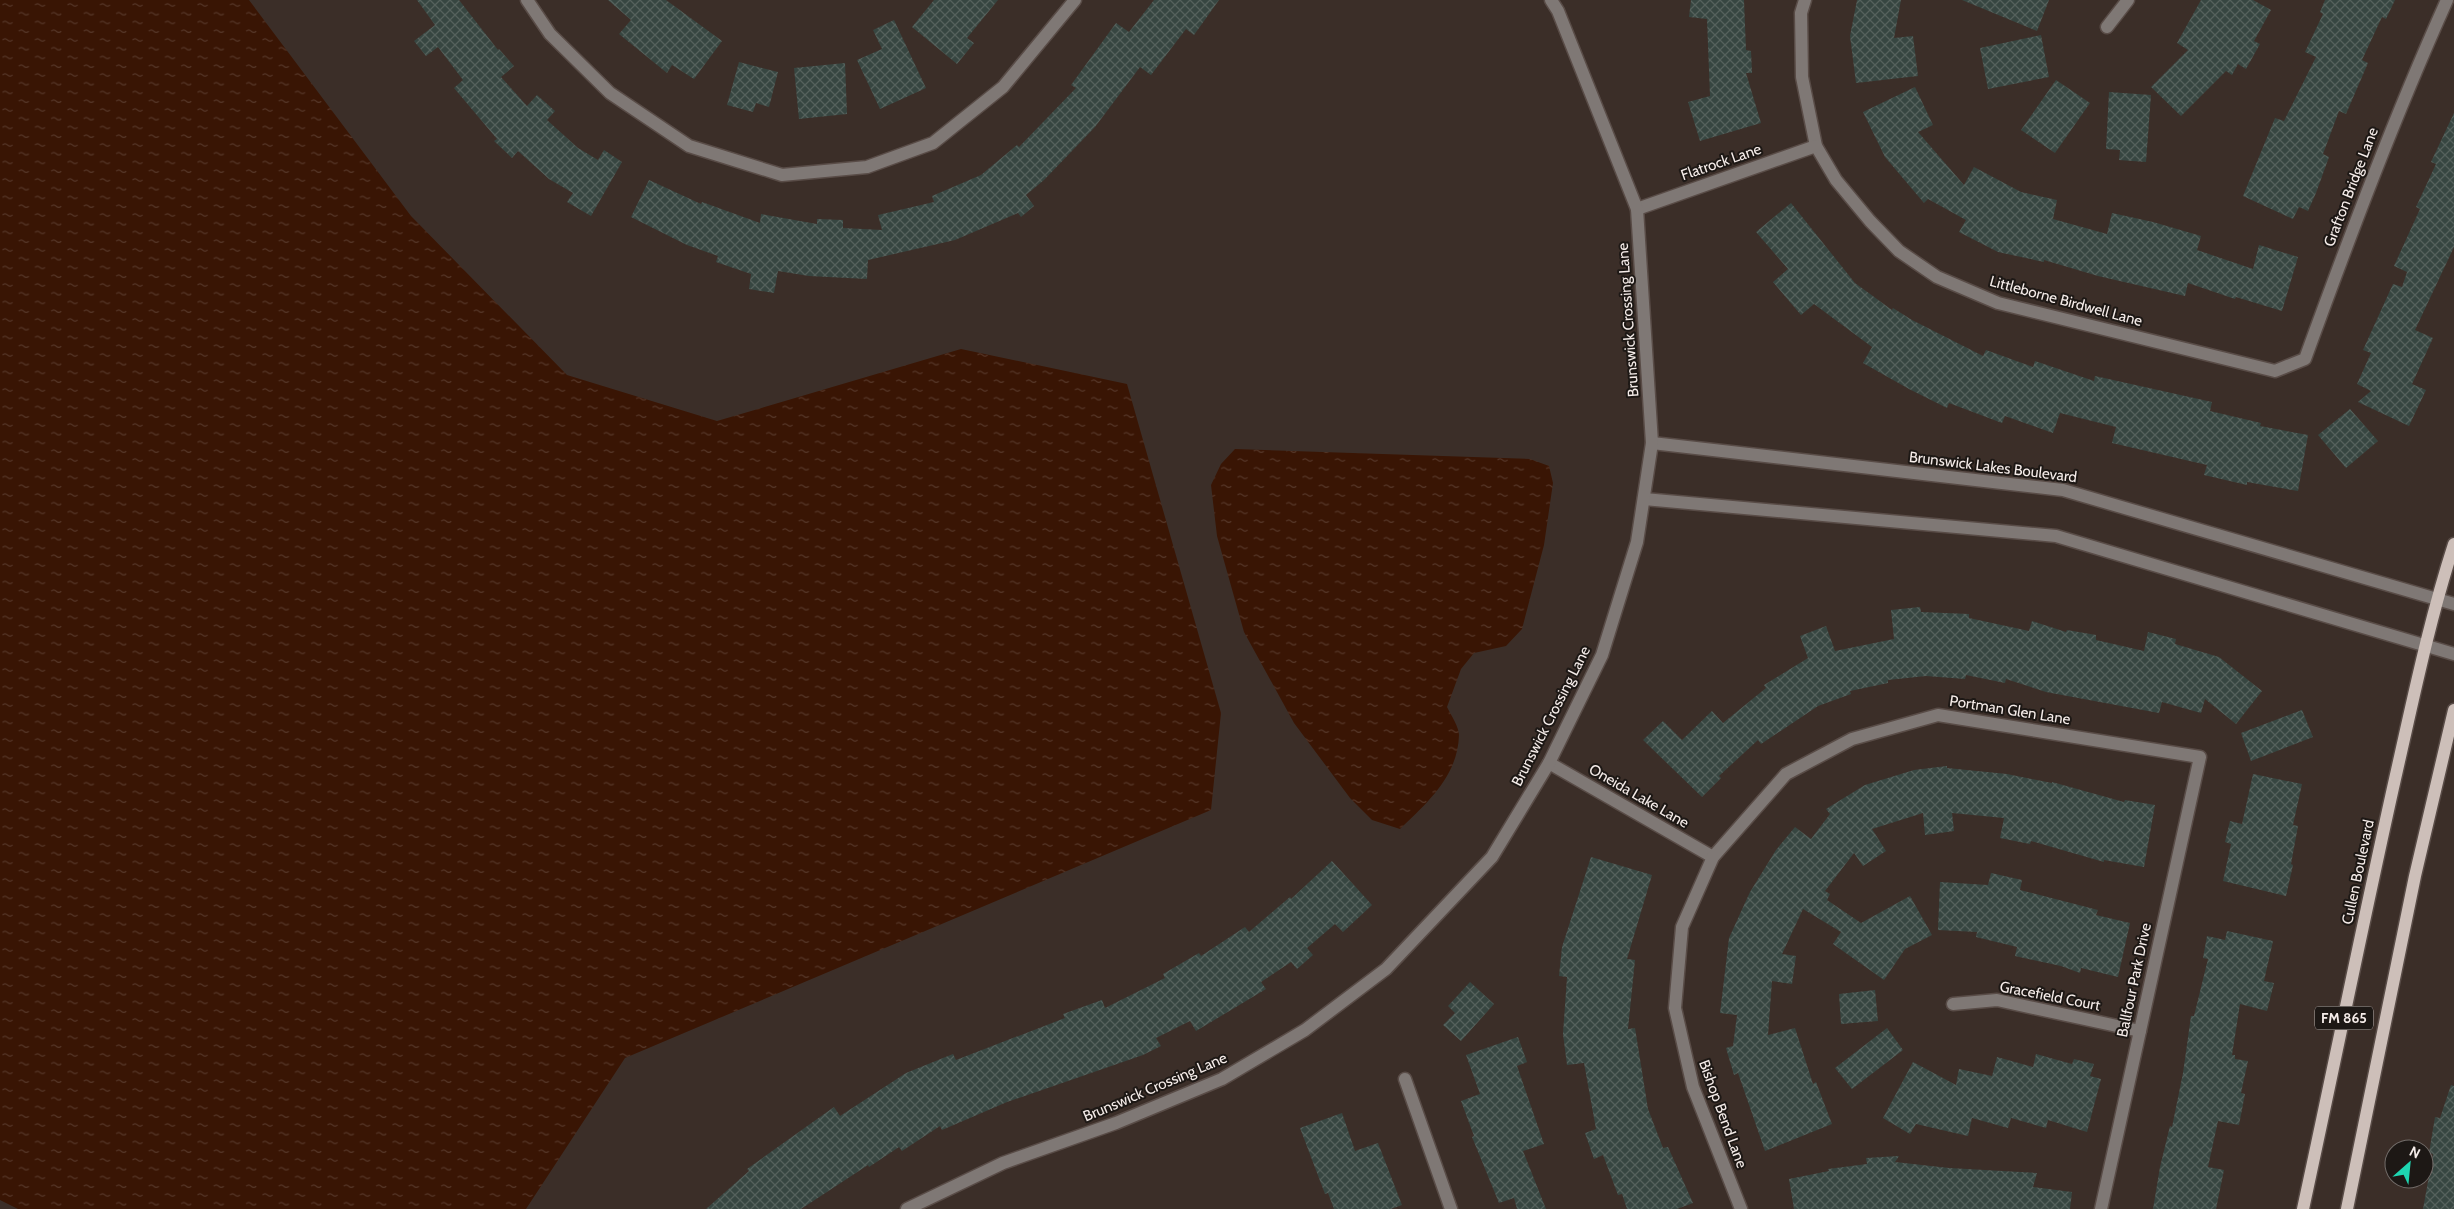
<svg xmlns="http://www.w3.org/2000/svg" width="2454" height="1209" viewBox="0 0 2454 1209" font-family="Cabin,sans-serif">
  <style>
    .water { fill: url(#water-ripples) }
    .building { fill: url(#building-cross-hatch) }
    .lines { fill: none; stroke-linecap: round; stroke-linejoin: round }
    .minor-casing { stroke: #594c47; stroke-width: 15 }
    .major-casing { stroke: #594c47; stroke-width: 15 }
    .minor { stroke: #7f7875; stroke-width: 12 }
    .major { stroke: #cdbfb9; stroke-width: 12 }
    .labels { text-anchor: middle; stroke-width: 4; stroke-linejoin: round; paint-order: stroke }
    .shield { fill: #1d1815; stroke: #b4aca9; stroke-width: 1 }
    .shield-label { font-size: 14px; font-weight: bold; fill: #f5ece9 }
    .street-label { font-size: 15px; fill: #f5ece9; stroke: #1d1815 }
  </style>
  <defs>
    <pattern id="water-ripples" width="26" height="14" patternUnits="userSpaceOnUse" patternTransform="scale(1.25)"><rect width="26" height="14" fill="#391504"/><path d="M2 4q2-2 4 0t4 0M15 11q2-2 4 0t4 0" fill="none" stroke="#563729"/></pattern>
    <pattern id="building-cross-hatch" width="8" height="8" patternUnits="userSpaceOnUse" patternTransform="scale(1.25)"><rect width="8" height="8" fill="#374641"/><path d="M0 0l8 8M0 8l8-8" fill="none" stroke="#55615c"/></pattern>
  </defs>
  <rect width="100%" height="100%" fill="#3b2e28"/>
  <g class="water">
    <path d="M0,0H249L411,216L567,375L717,421L961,349L1127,384L1221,713L1211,810L625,1058L526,1209H18L0,1200Z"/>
    <path d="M1235,449L1530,459L1549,466L1553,483L1544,545L1522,629L1506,646L1474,653L1461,669L1447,707C1451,715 1459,727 1459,735C1458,776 1427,803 1400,829L1372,820L1350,798L1294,723L1244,632L1217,536L1211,485L1221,464Z"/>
  </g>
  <g class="building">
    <path d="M417,0H459L498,50L499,49L514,66L501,77L527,106L537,95L555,111L547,120L578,148L598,160L604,150L622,162L591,216L567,202L573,193L549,179L518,151L512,158L494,141L497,139L454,88L463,80L438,47L426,56L414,41L435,25Z"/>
    <path d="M608,0H666L722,41L694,79L672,65L667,73L619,34L631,20Z"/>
    <path d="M934,0H998L967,38L974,43L957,64L912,27Z"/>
    <path d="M1154,0H1219L1194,35L1186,29L1151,75L1140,67L1095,127L1044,180L1026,195L1034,206L1021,217L1018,213L955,240L868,260L867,279L809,276L778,271L774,293L749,289L751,274L716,262L718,256L687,245L631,217L649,180L701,204L702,202L760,223L761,214L817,224V219L843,220V228L882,230L878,215L934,202L932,196L981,175L1017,145L1019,147L1076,88L1071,85L1116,23L1129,32Z"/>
    <path d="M1691,0H1744L1746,50L1751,51L1752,73H1746L1761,123L1700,141L1688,102L1710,96L1707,19L1689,17Z"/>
    <path d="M1857,0H1901L1894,38L1913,36L1918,76L1856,83L1850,36Z"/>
    <path d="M1962,0H2049L2037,31Z"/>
    <path d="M2201,0H2253L2271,10L2254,41L2260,44L2246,69L2238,64L2232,75L2226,71L2181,116L2151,87L2188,50L2177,43Z"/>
    <path d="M2325,0H2395L2386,19L2382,17L2362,60L2368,63L2346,114L2339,111L2323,154L2329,157L2316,193L2308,211L2299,207L2293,219L2243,196L2275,118L2284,121L2316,57L2305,52L2323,14L2320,12Z"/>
    <path d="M894,20L926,88L880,109L857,60L882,49L873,30Z"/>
    <path d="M2041,35L2049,77L1988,89L1980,48Z"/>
    <path d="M739,62L778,72L769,107L756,103L753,112L727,105Z"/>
    <path d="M845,63L847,114L799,119L794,68Z"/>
    <path d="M2056,80L2090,103L2055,153L2021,130Z"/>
    <path d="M1915,87L1933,125L1918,132L1964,185L1974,167L2021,192L2057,200L2053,219L2107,234L2112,213L2153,222L2201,236L2197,250L2253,269L2259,245L2298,257L2282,311L2236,297L2235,299L2188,283L2185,296L2098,276L2044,260V262L1998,252L1959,232L1966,220L1928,199L1924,203L1885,157L1863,112Z"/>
    <path d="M2109,92L2151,95L2146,162L2119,160L2120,150L2106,149Z"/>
    <path d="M2454,113V247L2415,330L2433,338L2412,384L2426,390L2409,426L2358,402L2371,391L2357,384L2371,353L2363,350L2393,284L2402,287L2407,272L2394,266L2420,209L2416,207L2436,164L2431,162Z"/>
    <path d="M1791,203L1855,283L1892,310L1893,308L1912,320L1983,356L1986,350L2033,367L2035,361L2094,381L2095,376L2212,402L2210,411L2261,423L2260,426L2308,435L2298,491L2247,482V485L2204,475L2207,465L2112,443L2116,427L2060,413L2053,433L2005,416L2002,423L1949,403L1947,408L1909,389L1863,363L1872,347L1814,304L1801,315L1773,282L1788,269L1756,232Z"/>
    <path d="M2350,409L2378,441L2346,468L2318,435Z"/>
    <path d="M1920,607L1921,612L1969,614V618L2029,631L2032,621L2066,632L2067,630L2096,635V640L2144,651L2148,632L2176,639L2175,644L2219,657L2262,691L2236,724L2205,699L2201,713L2162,702L2159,713L2046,692L2006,679L2005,683L1966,675L1965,679L1926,676L1888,680V683L1850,691L1851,694L1818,706L1761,744L1758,740L1719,776L1721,778L1702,797L1643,740L1663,721L1682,740L1712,711L1723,723L1766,688L1764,685L1808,658L1800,636L1826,626L1835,651L1894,639L1891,610Z"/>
    <path d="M2302,710L2313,737L2251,761L2241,733Z"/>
    <path d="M1947,766V768L2007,774L2052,783V782L2124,802L2125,800L2155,805L2144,867L2104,860V862L2031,841L2030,844L2000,838L2004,818L1952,813L1954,831L1925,835L1923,813L1872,829L1886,851L1863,866L1854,853L1825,891L1830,894L1827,900L1861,923L1910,896L1932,935L1905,949L1884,980L1833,944L1841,932L1803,909L1782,954L1796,956L1792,984L1772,981L1768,1035L1795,1028L1813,1084L1816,1082L1832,1124L1765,1151L1738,1073L1734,1075L1726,1048L1733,1046L1737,1015L1720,1013L1729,938L1750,892L1776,850L1795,827L1811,839L1830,814L1826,809L1865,785L1914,770Z"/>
    <path d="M2253,774L2302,784L2293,825L2298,826L2291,864L2293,865L2286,896L2223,881L2231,844L2225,842L2230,821L2242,824Z"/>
    <path d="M1591,857L1652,875L1627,959L1635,960L1628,1029L1635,1028L1648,1109L1663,1148L1668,1147L1693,1203L1677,1209H1627L1622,1194L1618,1195L1603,1155L1594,1159L1585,1133L1596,1129L1584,1063L1567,1065L1563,1034L1567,977L1559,976L1562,947Z"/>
    <path d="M1332,861L1372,905L1343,932L1335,924L1307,948L1313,955L1297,969L1291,962L1261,982L1266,989L1196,1031L1190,1021L1156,1038L1161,1046L1143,1055L1007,1102L942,1130L940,1126L902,1151L899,1147L869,1167L868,1165L801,1209H706L749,1171L747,1169L834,1107L840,1116L906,1073L953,1054L956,1060L1065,1018L1063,1014L1102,1000L1105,1008L1165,978L1163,974L1199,953L1201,956L1245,927L1249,932L1290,897L1291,899Z"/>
    <path d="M1991,873L2022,880L2020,890L2098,910L2096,915L2130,923L2118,977L2081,968L2080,973L2061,966L2015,956L2017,947L1976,937L1977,932L1938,930L1940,882L1988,885Z"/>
    <path d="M2227,931L2273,941L2264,981L2274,983L2267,1011L2240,1004L2232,1055H2235V1059L2248,1061L2241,1093L2245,1094L2239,1125L2218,1121L2208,1167L2224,1170L2216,1209H2153L2160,1167L2170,1126L2172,1127L2183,1073L2191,1016H2194L2208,959L2203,958L2207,936L2225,940Z"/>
    <path d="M1470,982L1494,1004L1461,1041L1443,1025L1455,1013L1448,1006Z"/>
    <path d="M1875,990L1878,1021L1841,1024L1839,994Z"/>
    <path d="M1887,1028L1903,1050L1852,1089L1835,1068Z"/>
    <path d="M1518,1037L1527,1062L1517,1066L1544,1144L1523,1151L1546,1209H1517L1514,1198L1499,1203L1472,1137L1474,1136L1461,1101L1480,1094L1466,1055Z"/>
    <path d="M2036,1054L2072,1064L2074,1059L2094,1064L2090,1076L2101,1079L2087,1132L2048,1120L2046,1128L2011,1118L2008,1128L1972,1118L1968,1136L1916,1124L1910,1134L1883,1118L1913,1062L1956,1085L1959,1069L1992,1076L1997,1057L2033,1067Z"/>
    <path d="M2451,1085L2454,1086V1209H2423L2433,1154L2429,1153L2435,1117L2440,1118Z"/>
    <path d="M1342,1113L1355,1151L1378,1143L1402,1205L1391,1209H1334L1328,1193L1325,1194L1300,1128Z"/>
    <path d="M1899,1156L1895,1162L1949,1168L2037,1173L2033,1187L2072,1192L2070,1209H1794L1789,1179L1829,1171L1828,1169L1867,1164L1866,1158Z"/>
  </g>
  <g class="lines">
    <defs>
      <g id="minor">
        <path d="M527,0L550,34L610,93L689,146L782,175L867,167L933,143L1003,87L1075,0"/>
        <path d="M1805,0L1801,13L1802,77L1816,146L1836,180L1870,221L1899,251L1937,277L1998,303L2275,371L2305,359C2349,238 2394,118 2447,0"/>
        <path d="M2107,27L2128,0"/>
        <path d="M1637,209L1816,146"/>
        <path d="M1652,443L2063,490L2454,604"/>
        <path d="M1644,499L2056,536L2454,654"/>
        <path d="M1549,763L1713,857"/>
        <path d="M1953,1004L1997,1000L2140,1031"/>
        <path d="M1405,1079L1451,1209"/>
        <path d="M907,1209L1003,1163L1116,1123L1222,1079L1305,1030L1386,969L1492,857L1549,763L1602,655L1637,542L1652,443L1637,209L1558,11L1551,0"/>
        <path d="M1741,1209L1693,1087L1675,1008L1682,927L1713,857L1786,774L1852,739L1938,715L2200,757L2101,1209"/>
      </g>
      <g id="major">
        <path d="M2303,1209C2334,1066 2363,922 2395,779C2413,700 2429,621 2454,544"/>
        <path d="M2347,1209L2415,876L2454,710"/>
      </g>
    </defs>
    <use href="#minor" class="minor-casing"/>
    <use href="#major" class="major-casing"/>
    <use href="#minor" class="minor"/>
    <use href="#major" class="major"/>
  </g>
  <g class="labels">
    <rect class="shield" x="2315" y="1006.5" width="58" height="23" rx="4"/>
    <g class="shield-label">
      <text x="2344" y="1023">FM 865</text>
    </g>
    <g class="street-label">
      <text transform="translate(1721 162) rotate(-19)" y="5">Flatrock Lane</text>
      <text transform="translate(2351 187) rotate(-69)" y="5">Grafton Bridge Lane</text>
      <text transform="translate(2066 301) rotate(15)" y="5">Littleborne Birdwell Lane</text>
      <text transform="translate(1628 320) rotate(-94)" y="5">Brunswick Crossing Lane</text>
      <text transform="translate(1993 467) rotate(7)" y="5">Brunswick Lakes Boulevard</text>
      <text transform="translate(2010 710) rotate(9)" y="5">Portman Glen Lane</text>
      <text transform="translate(1551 716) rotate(-63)" y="5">Brunswick Crossing Lane</text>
      <text transform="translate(1639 796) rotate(30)" y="5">Oneida Lake Lane</text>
      <text transform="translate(2358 872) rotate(-78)" y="5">Cullen Boulevard</text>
      <text transform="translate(2134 980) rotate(-78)" y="5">Ballfour Park Drive</text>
      <text transform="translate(2050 996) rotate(11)" y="5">Gracefield Court</text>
      <text transform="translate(1155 1087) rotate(-23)" y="5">Brunswick Crossing Lane</text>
      <text transform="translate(1723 1114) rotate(70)" y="5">Bishop Bend Lane</text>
    </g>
  </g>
  <g transform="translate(2409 1164) rotate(27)"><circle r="24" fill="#1d1815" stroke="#736d6a"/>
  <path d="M0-4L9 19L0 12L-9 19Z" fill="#1ed5b1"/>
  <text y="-8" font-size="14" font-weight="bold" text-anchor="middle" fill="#f5ece9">N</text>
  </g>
</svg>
